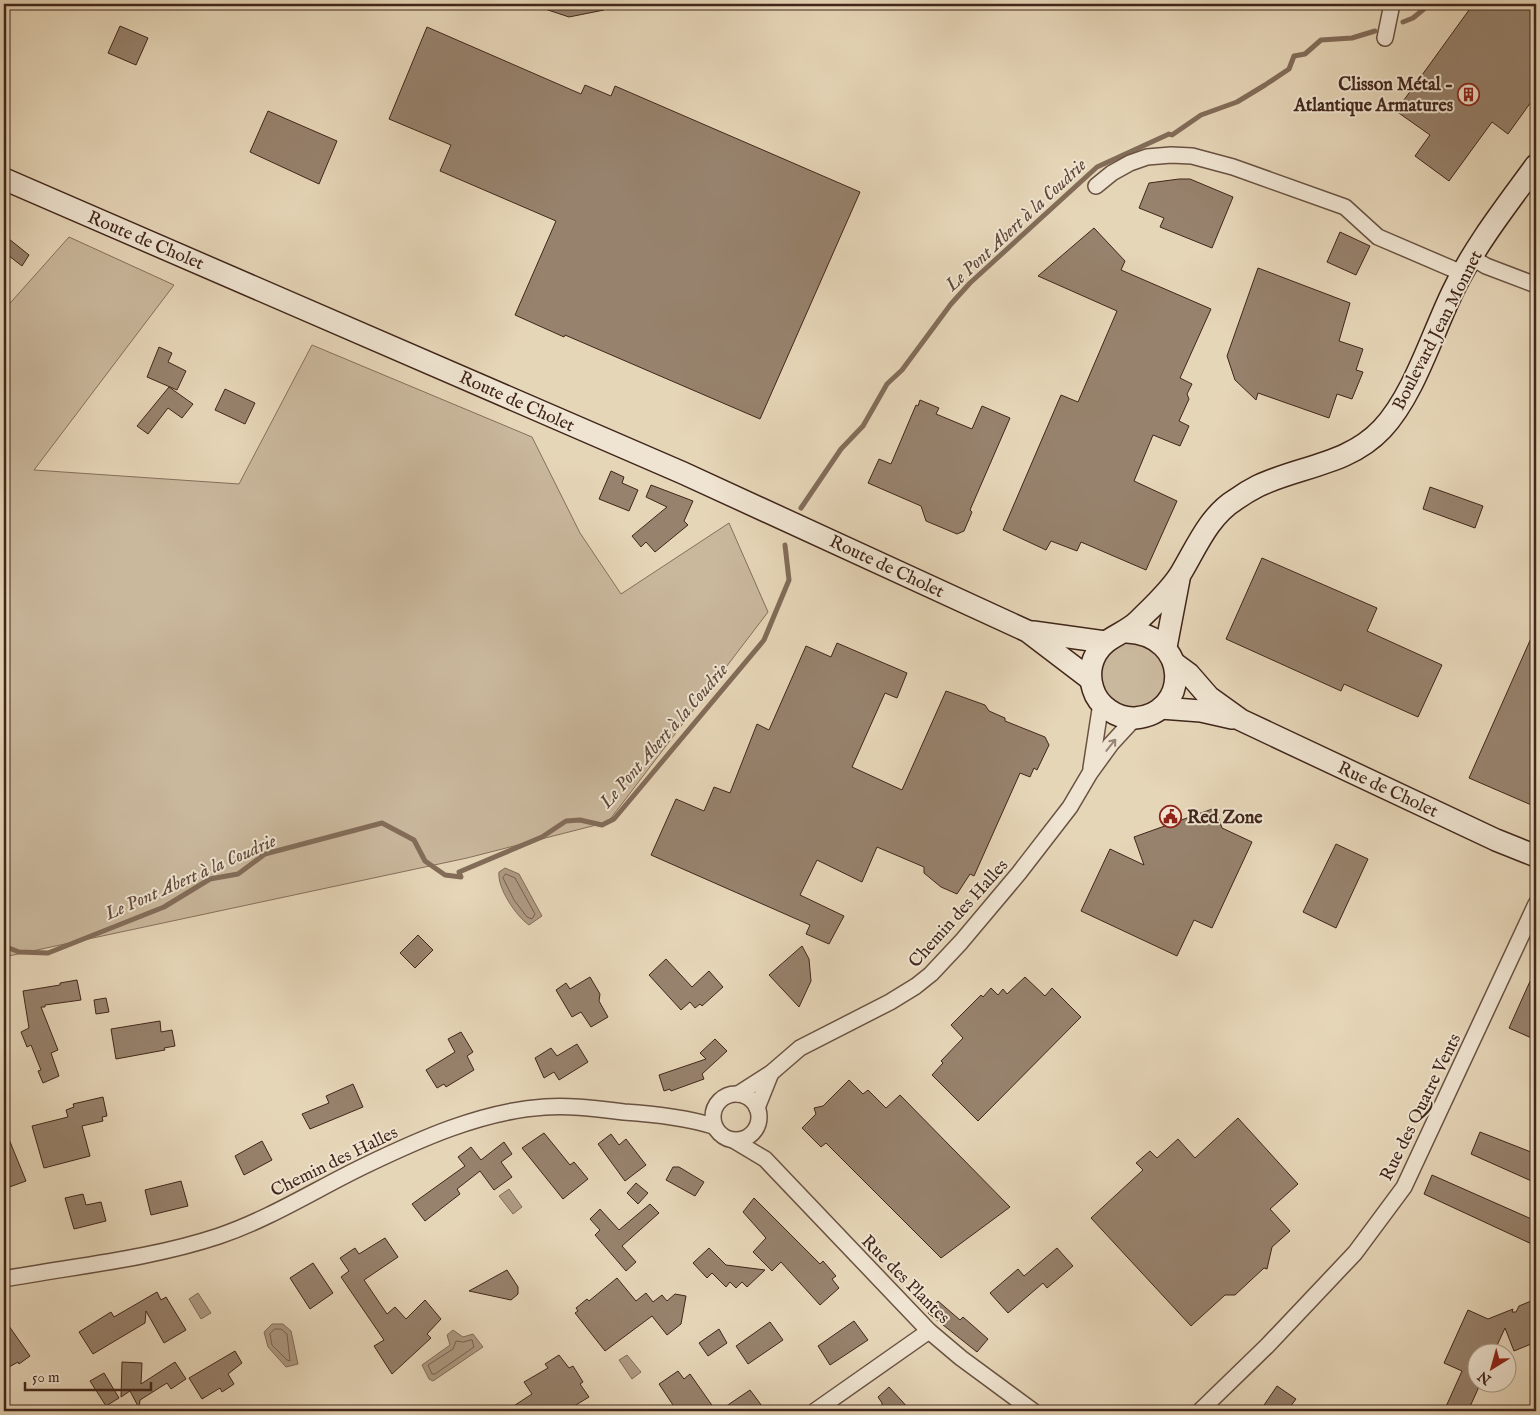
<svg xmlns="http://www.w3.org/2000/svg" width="1540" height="1415" viewBox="0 0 1540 1415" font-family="'IM FELL English',serif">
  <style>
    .green { fill: #cab89d; stroke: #866f5c }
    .water { fill: #ae9a83; stroke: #826c59 }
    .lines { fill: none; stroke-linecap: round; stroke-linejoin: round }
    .shore { stroke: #78604f; stroke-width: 1 }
    .stream { stroke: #826c59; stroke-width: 5 }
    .building { fill: #97826d; stroke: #41261b }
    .minor-casing { stroke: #6a5242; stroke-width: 18 }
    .secondary-casing { stroke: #41261b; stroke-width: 24 }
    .minor { stroke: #efe4d1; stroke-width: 15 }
    .secondary { stroke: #efe4d1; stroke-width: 21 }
    .oneway { stroke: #988576 }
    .labels { text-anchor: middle; stroke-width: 4; stroke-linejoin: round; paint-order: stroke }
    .poi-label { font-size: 18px; font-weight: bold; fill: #41261b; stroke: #efe4d1; text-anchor: end }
    .street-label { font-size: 18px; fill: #41261b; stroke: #efe4d1 }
    .water-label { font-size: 19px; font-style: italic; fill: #62493a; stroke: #efe4d1 }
  </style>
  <rect width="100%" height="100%" fill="#e6d6b8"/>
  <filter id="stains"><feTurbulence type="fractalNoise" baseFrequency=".004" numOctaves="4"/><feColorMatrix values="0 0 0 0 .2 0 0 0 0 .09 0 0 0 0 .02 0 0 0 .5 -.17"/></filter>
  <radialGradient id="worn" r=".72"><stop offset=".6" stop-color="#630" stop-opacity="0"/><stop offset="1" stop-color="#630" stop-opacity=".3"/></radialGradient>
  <g class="green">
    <path d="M69,237L174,285L34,470L239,484L312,345L532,437L580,533L621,594L729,523L768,612L608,822L467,858L4,957V310Z"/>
    <circle cx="1133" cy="676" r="34"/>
  </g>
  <g class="water">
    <path d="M505,868L519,874L542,916L529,925C516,916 497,888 499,872Z"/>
    <path d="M509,1189L522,1207L513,1214L499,1196Z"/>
    <path d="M198,1293L211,1313L201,1319L189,1299Z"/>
    <path d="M272,1324H283L291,1331L298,1364L286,1367L268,1347L264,1332Z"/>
    <path d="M453,1330L463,1337L473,1334L483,1347L433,1381L429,1379L422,1365L450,1345L447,1335Z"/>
    <path d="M627,1355L641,1372L632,1379L619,1360Z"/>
  </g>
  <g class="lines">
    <g class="shore">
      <path d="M506,874L515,878L535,914L532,919L527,917L514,900L503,878Z"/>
      <path d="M275,1329H281L287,1334L290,1361L287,1360L272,1345L270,1334Z"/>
      <path d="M472,1340L474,1347L435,1374H432L428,1365L453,1349L456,1341L463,1342Z"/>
    </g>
    <g class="stream">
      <path d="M1403,22L1413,18L1430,4"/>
      <path d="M801,508L841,449L863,426L887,384L902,370L951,304L970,283L1097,167L1169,134L1172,135L1201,115L1237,102L1265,85L1289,69L1294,56L1305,54L1321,40L1352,38L1375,31"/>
      <path d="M4,946L19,952L48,953L164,907L210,879L238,874L265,854L382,823L414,840L425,861L445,875L461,877L459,872L542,837L566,821L580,820L602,825L614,819L764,640L789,580L785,545"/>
    </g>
  </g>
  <g class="building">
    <path d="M536,4H603L604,10L569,17L536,6Z"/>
    <path d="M1465,4H1536V95L1508,134L1492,122L1449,181L1415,156L1430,135L1396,111L1469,10Z"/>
    <path d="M120,26L148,38L136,65L108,53Z"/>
    <path d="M427,27L581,94L585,85L611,96L615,86L860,192L760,419L565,335L564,337L515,315L556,221L440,171L451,145L389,119Z"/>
    <path d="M268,111L337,141L319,184L250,152Z"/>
    <path d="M1179,179H1190L1233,197L1212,248L1160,227L1164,218L1139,208L1149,183Z"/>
    <path d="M1094,228L1125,261L1121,270L1211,309L1180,378L1192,384L1187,394L1189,399L1179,421L1189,426L1180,446L1153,435L1134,481L1177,501L1146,570L1081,542L1077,551L1051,541L1046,550L1003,530L1061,395L1078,402L1117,311L1038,276Z"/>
    <path d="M1340,232L1370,246L1356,275L1327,262Z"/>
    <path d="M4,235L29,255L22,266L4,252Z"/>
    <path d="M1258,268L1350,303L1339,341L1363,349L1356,370L1363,372L1352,399L1337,394L1329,418L1258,393L1256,400L1235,380L1227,356Z"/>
    <path d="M159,347L172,353L168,362L186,371L177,390L147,377Z"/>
    <path d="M169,387L193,404L182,418L168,408L148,434L137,426Z"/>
    <path d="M225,389L255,403L245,424L215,410Z"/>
    <path d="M920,400L939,408L936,414L972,429L982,406L1010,418L970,510L972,512L964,531L957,534L926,521L921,506L868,483L879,459L891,464L916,405L918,406Z"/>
    <path d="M611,471L624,477L622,483L638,490L629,511L599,499Z"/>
    <path d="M651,485L693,501L684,521L688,525L655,552L646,542L641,547L632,536L667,507L646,497Z"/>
    <path d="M1430,487L1483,506L1475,528L1423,509Z"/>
    <path d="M1262,558L1377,608L1367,631L1442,665L1418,717L1344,684L1341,691L1226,639Z"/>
    <path d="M1536,627V807L1469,778Z"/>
    <path d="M837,643L907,673L897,698L885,693L852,767L902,790L946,691L985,705L989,711L1005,718V721L1045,737L1049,745L1037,770L1034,768L1030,777L1020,773L974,876L970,874L957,894L941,887L924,873V867L877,847L862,882L817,860L800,895L844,916L829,944L806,934L810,925L651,855L676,799L704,811L714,787L730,793L757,724L769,730L806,646L831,657Z"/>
    <path d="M1215,808L1222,828L1252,842L1212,928L1194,920L1177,956L1081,911L1110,849L1144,865L1134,837Z"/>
    <path d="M1336,844L1368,859L1336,928L1303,912Z"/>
    <path d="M418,935L433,950L415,968L400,953Z"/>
    <path d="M802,946L809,959L811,981L799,1007L769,975Z"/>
    <path d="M666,959L692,987L709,971L723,987L702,1006L700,1004L695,1008L690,1002L681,1010L649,975Z"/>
    <path d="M1536,968V1040L1509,1028Z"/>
    <path d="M590,977L600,994L599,1001L608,1017L591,1027L581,1012L572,1017L556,990L566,983L570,989Z"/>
    <path d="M1025,977L1045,996L1052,988L1081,1017L978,1121L932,1075L943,1063L941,1061L963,1038L951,1025L981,995L983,997L991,988L998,995L1003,989L1007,994Z"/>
    <path d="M77,980L81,1000L45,1005V1007H41L58,1050L51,1053L59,1076L43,1083L38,1071L41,1070L31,1045L27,1047L21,1032L29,1028L23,991L60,985V983Z"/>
    <path d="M106,998L109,1012L96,1014L94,1000Z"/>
    <path d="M160,1021L161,1032L172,1030L175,1046L164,1048L165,1050L116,1059L111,1029Z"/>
    <path d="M461,1032L473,1052L467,1056L474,1070L446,1087L444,1084L437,1088L426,1070L455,1052L448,1039Z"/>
    <path d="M715,1039L727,1051L702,1074L704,1079L671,1091L670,1089L664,1091L659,1075L706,1059L700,1053Z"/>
    <path d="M577,1044L588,1062L559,1080L554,1072L544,1078L535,1058L551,1048L557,1056Z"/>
    <path d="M849,1080L863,1094L868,1090L886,1108L900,1095L1010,1207L941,1258L826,1143L821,1147L802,1128L816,1114L814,1108L823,1106Z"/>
    <path d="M353,1084L363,1107L310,1129L302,1114L329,1103L326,1096Z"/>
    <path d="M103,1097L107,1116L102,1117L103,1121L82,1126L90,1156L44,1168L32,1126L68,1117L66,1110L74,1107L73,1104Z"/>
    <path d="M1238,1118L1298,1184L1270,1209L1290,1231L1272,1247L1267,1269L1264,1268L1235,1295H1225L1191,1326L1091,1218L1143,1170L1136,1163L1150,1151L1157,1158L1178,1139L1195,1158Z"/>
    <path d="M4,1127L26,1181L4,1189Z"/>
    <path d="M1480,1132L1536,1154V1183L1471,1154Z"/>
    <path d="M544,1133L570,1165L574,1162L588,1179L563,1199L522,1148Z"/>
    <path d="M611,1134L619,1145L626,1139L646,1165L625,1181L598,1144Z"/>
    <path d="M262,1141L272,1160L244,1175L235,1156Z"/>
    <path d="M504,1142L512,1154L501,1162L512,1177L494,1190L480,1171L457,1189L460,1194L425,1221L412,1204L465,1166L458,1157L471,1147L481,1160Z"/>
    <path d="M673,1167H679L704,1182L695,1196L666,1180Z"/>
    <path d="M1432,1175L1536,1221V1246L1424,1194Z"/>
    <path d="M181,1181L188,1206L151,1215L145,1190Z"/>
    <path d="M636,1183L648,1193L638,1204L627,1193Z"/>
    <path d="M83,1194L86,1205L101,1202L106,1221L74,1229L65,1198Z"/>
    <path d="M754,1198L820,1264L823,1261L836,1276L832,1279L839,1288L820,1305L781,1262L772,1271L753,1252L766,1238L743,1212Z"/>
    <path d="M650,1204L659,1213L622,1246L636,1262L626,1271L595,1235L600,1230L590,1219L600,1209L619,1230Z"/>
    <path d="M385,1238L398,1257L364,1280L387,1314L395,1307L406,1319L425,1300L441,1319L427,1334L431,1338L392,1374L374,1346L384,1340L341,1277L349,1271L340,1258L355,1248L359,1254Z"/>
    <path d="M709,1248L726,1265L765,1270L747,1287L742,1282L736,1288L730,1282L726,1287L712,1273L707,1278L693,1263Z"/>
    <path d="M1057,1248L1073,1266L1047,1288L1043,1283L1008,1313L990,1293L1018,1269L1024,1276Z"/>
    <path d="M313,1263L333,1293L310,1309L290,1278Z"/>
    <path d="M507,1270L518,1287V1294L511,1300L469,1291Z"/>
    <path d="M617,1278L636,1301L646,1293L653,1302L662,1295L667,1301L675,1294L686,1296L681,1324L667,1335L652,1316L605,1351L575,1313L578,1311L576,1308L587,1299L589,1301Z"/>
    <path d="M157,1292L161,1300L166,1297L186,1330L164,1343L146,1311L145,1323L93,1354L79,1332L111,1312L114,1317Z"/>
    <path d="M1536,1299V1342L1514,1351L1505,1328L1494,1352H1478V1389L1468,1411H1444L1462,1371L1444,1363L1468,1310L1488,1319L1513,1309L1512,1312H1516L1519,1306Z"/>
    <path d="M938,1301L960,1320L963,1317L988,1339L977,1352L928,1313Z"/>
    <path d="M4,1319L30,1356L19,1364L18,1362L9,1367L4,1361Z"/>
    <path d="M854,1321L868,1340L830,1365L818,1346Z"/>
    <path d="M770,1322L783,1340L748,1364L736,1346Z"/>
    <path d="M719,1329L727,1343L708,1356L699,1343Z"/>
    <path d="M235,1351L242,1363L228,1374L234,1384L222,1392L220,1388L202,1399L189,1378Z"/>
    <path d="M559,1355L569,1368L573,1366L583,1382L580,1384L589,1397L566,1411H506L532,1394L524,1382L548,1368L545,1364Z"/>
    <path d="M122,1362L142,1363L141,1384L175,1362L186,1379L171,1389L167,1383L140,1400L139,1408L130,1391L121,1397Z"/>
    <path d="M678,1371L684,1379L690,1374L716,1411H677L659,1384Z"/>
    <path d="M104,1373L119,1398L106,1406L90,1381Z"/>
    <path d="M1277,1386L1296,1399L1287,1411H1260Z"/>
    <path d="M889,1387L911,1411H890L882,1407V1403L878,1397Z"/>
    <path d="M750,1390L762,1406L773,1411H719Z"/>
  </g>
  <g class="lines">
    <defs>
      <g id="minor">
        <path d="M1385,38L1392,4"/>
        <path d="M1096,186L1112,173L1130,163L1147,157L1171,155L1192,156L1233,167L1345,207L1378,237L1462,273"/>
        <path d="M1471,257L1486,266L1536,285"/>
        <path d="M1091,768L1101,703"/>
        <circle cx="736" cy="1117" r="23"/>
        <path d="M738,1094L771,1073L800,1048L890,1002L916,986L931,974L961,942L1019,873L1070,807L1090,773L1111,744L1135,718"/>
        <path d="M757,1108L771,1073"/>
        <path d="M735,1141L765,1159L929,1331L961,1358L1033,1411"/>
        <path d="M4,1279C75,1266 150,1259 219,1236C269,1219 315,1190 362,1167C418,1140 481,1111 545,1107C571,1105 598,1109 624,1112C655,1114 684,1117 713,1126"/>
        <path d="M815,1411L929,1331"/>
        <path d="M1200,1411L1267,1346L1355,1253L1404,1187L1536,904"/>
      </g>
      <g id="secondary">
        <path d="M4,179L683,473L1027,631L1090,679"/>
        <path d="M1033,632L1105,642"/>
        <path d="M1127,632C1191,635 1190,714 1135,718C1117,719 1098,706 1093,689C1089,677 1090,665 1096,654C1105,637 1125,634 1138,621C1153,606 1170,591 1181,573C1196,548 1209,516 1235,500C1242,495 1250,490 1258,486C1300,466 1348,465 1382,429C1414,395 1432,334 1453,291C1475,245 1507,205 1536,165"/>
        <path d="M1166,647L1179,579"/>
        <path d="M1174,663L1189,674L1209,697L1241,720L1496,840L1536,856"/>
        <path d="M1161,708L1201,711L1232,718"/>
      </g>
    </defs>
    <use href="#minor" class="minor-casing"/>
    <use href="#secondary" class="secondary-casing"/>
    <use href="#minor" class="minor"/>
    <use href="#secondary" class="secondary"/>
  </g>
  <defs><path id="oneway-shaft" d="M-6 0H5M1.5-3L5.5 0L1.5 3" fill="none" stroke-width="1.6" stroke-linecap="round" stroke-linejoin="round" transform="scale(1.25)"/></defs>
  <use class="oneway" href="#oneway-shaft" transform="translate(1111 745) rotate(-51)"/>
  <defs>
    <symbol id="building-ring" viewBox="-11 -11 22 22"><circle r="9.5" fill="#efe4d1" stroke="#8f2418" stroke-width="1.5"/><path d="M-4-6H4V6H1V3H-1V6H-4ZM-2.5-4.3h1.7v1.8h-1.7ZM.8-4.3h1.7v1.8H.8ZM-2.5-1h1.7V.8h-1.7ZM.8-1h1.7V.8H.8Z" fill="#8f2418"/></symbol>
    <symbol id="civic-ring" viewBox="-11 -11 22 22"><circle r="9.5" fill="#efe4d1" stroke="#8f2418" stroke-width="1.5"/><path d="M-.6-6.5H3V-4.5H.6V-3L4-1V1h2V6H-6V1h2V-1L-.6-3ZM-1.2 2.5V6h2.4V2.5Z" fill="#8f2418"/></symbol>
  </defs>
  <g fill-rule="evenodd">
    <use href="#building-ring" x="1456" y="82" width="25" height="25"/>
    <use href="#civic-ring" x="1158" y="804" width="25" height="25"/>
  </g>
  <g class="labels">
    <g class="poi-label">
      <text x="1453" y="90">Clisson Métal -<tspan x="1453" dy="21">Atlantique Armatures</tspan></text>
      <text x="1187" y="823" text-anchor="start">Red Zone</text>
    </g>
    <g class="street-label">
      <text transform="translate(146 240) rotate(23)" y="6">Route de Cholet</text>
      <text transform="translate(1437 330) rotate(-63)" y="6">Boulevard Jean Monnet</text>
      <text transform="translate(517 401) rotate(24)" y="6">Route de Cholet</text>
      <text transform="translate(887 566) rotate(25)" y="6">Route de Cholet</text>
      <text transform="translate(1388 789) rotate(25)" y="6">Rue de Cholet</text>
      <text transform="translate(958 913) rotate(-48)" y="6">Chemin des Halles</text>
      <text transform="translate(1420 1107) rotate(-64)" y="6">Rue des Quatre Vents</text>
      <text transform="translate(334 1161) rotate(-26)" y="6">Chemin des Halles</text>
      <text transform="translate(906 1279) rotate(45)" y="6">Rue des Plantes</text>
    </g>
    <g class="water-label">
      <text transform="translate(1015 224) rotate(-43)" y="7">Le Pont Abert à la Coudrie</text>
      <text transform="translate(663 735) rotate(-49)" y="7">Le Pont Abert à la Coudrie</text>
      <text transform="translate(190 876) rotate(-24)" y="7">Le Pont Abert à la Coudrie</text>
    </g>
  </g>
  <rect width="1540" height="1415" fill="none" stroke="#e6d6b8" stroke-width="20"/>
  <rect x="5" y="5" width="1530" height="1405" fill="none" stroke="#41261b" stroke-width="2.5"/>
  <rect x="10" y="10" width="1520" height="1395" fill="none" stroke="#41261b"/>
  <g transform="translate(1492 1368) rotate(217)"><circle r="24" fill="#efe4d1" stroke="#a99888"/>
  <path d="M0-4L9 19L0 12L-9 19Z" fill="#8f2418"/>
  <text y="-8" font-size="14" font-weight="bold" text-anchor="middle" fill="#41261b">N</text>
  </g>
  <path d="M25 1382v8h126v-8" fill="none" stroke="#41261b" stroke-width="2.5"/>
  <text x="32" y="1382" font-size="15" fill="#41261b" stroke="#efe4d1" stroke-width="4" paint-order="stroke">50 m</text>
  <rect width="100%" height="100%" filter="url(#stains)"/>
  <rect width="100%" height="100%" fill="url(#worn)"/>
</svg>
